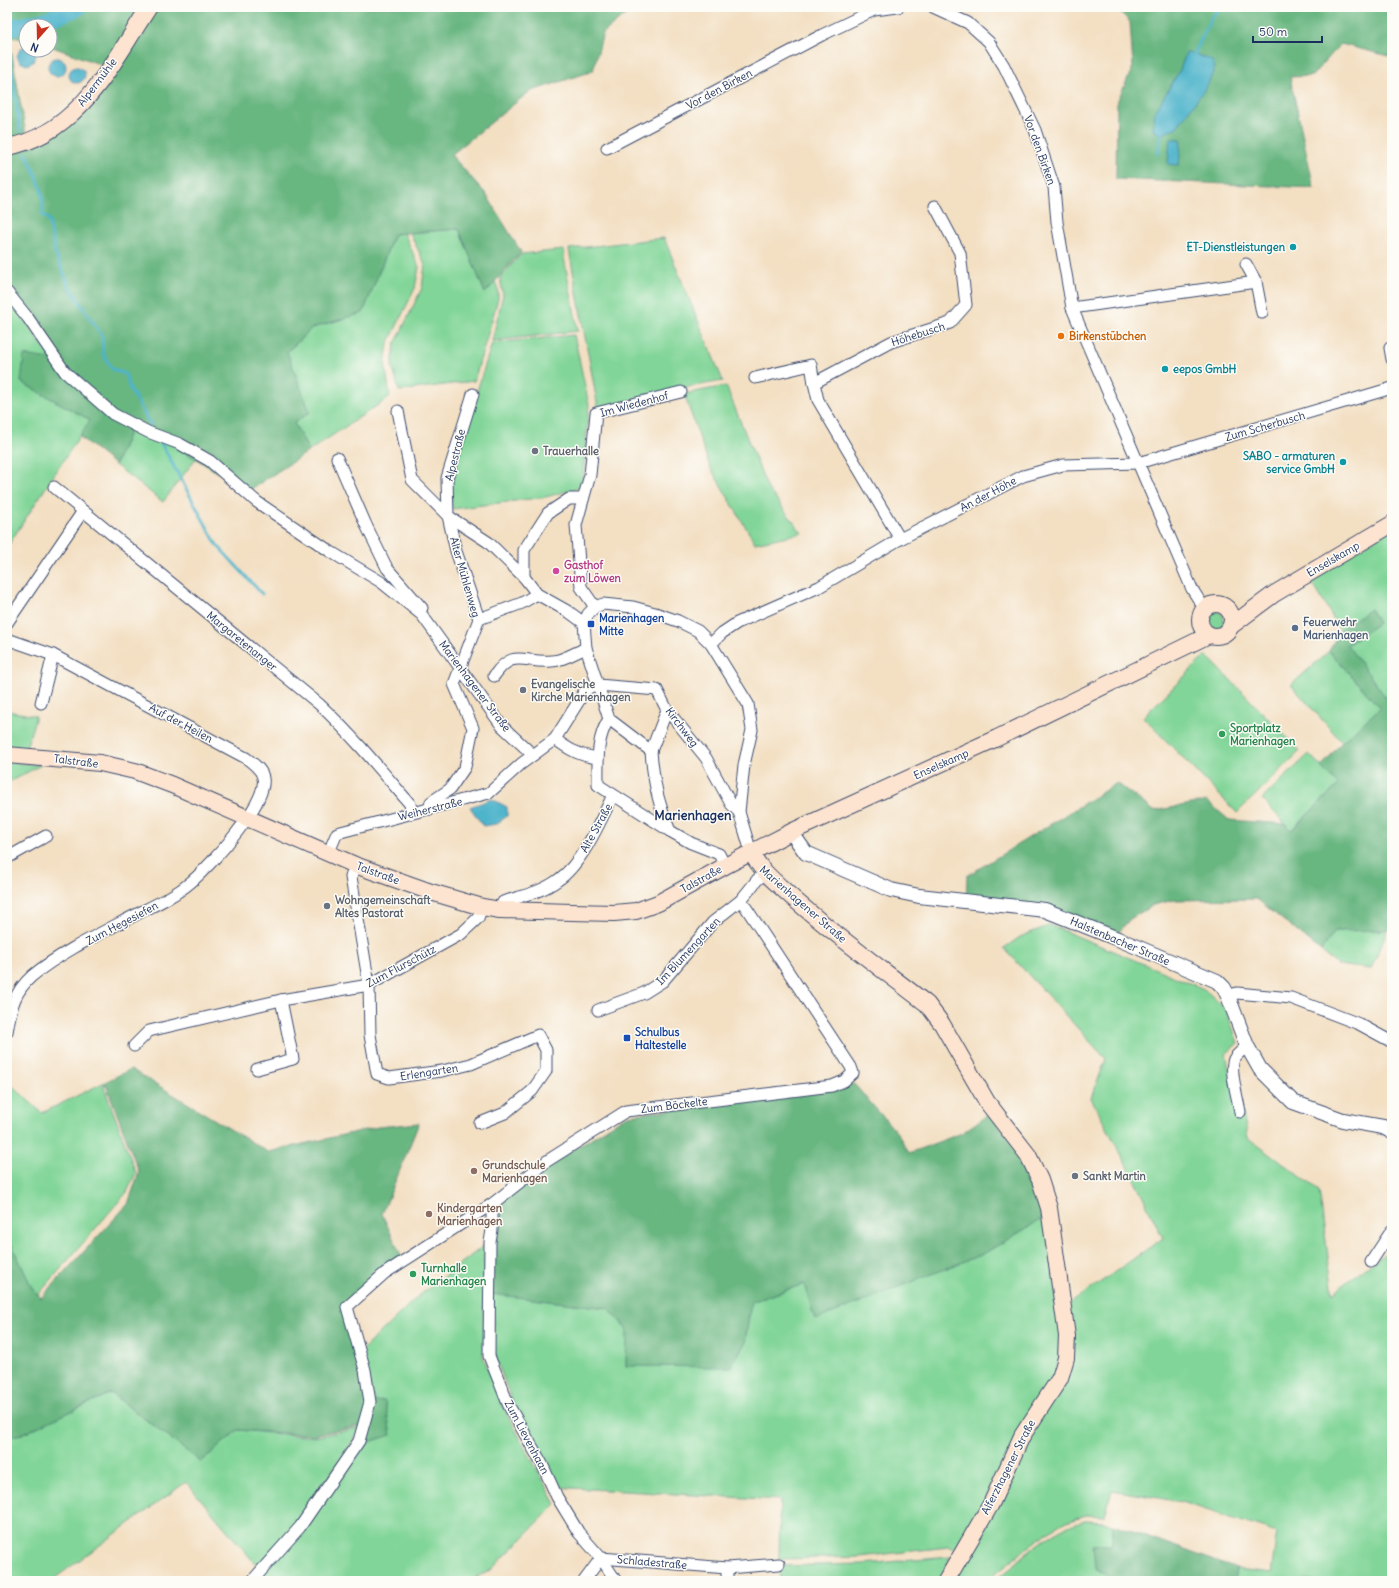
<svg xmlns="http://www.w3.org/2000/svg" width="1399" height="1588" viewBox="0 0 1399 1588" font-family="Delius,sans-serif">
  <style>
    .green { fill: #81d598; stroke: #4e827b }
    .forest { fill: #68b680; stroke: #42726f; fill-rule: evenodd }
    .water { fill: #4db4cb; stroke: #347294 }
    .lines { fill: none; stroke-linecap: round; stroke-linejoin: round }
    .stream { stroke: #4db4cb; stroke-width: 3 }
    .river { stroke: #4db4cb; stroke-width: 17 }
    .minor-casing { stroke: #3b496d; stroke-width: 13 }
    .tertiary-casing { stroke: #3b496d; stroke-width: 16 }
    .secondary-casing { stroke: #3b496d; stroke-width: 18 }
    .minor { stroke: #fff; stroke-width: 11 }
    .tertiary { stroke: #fff; stroke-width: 14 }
    .secondary { stroke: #fde4d0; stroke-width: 16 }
    .culture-dot { fill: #0f9aa8; stroke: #fdfcf7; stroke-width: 1.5 }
    .food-dot { fill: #e8710a; stroke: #fdfcf7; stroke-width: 1.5 }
    .worship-dot { fill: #6b7280; stroke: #fdfcf7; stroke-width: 1.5 }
    .hotel-dot { fill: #d1479c; stroke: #fdfcf7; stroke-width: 1.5 }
    .transit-dot { fill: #1a4fb4; stroke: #fdfcf7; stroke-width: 1.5 }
    .service-dot { fill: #5c6f8a; stroke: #fdfcf7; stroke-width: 1.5 }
    .leisure-dot { fill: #2e9e5b; stroke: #fdfcf7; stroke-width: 1.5 }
    .education-dot { fill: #8d6e63; stroke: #fdfcf7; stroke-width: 1.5 }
    .labels { text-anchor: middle; stroke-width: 3; stroke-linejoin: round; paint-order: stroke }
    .street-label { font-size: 11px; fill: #1b2f5e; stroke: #fdfcf7 }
    .culture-label { font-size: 11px; font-weight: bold; fill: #0d838f; stroke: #fdfcf7; text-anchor: end }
    .food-label { font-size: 11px; font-weight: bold; fill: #c56008; stroke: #fdfcf7; text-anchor: start }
    .worship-label { font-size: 11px; font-weight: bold; fill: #5b616d; stroke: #fdfcf7; text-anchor: start }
    .hotel-label { font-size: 11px; font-weight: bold; fill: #b23c85; stroke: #fdfcf7; text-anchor: start }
    .transit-label { font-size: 11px; font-weight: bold; fill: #164399; stroke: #fdfcf7; text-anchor: start }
    .service-label { font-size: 11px; font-weight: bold; fill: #4e5e75; stroke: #fdfcf7; text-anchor: start }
    .leisure-label { font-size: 11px; font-weight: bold; fill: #27864d; stroke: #fdfcf7; text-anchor: start }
    .education-label { font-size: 11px; font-weight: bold; fill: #785e54; stroke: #fdfcf7; text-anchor: start }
    .quarter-label { font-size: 13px; font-weight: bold; fill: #1b2f5e; stroke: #fdfcf7 }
  </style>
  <rect width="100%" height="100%" fill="#fdfcf7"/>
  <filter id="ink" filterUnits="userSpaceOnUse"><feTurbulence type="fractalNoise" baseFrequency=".025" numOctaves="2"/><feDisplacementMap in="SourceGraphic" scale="8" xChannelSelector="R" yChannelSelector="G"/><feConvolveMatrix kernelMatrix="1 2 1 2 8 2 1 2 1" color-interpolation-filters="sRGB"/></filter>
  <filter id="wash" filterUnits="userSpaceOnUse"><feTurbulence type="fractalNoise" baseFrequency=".012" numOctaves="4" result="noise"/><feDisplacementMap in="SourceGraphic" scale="16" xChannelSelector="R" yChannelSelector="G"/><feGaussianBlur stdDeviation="0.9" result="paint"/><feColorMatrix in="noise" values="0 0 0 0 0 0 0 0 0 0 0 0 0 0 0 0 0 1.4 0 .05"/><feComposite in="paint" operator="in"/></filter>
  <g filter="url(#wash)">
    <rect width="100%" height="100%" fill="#f3dfc2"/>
    <g class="green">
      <path d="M459,229L485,293L495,282L498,289V299L474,381L399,391L392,365L395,344L422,288L425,264L410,233Z"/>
      <path d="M404,233L419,267L415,288L388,344L385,363L390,397L309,451L294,423L287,352L312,328L363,313L394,234Z"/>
      <path d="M664,238L723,381L682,388L598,408L569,249Z"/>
      <path d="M564,250V258L578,331L492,341L503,295L500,278L521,254Z"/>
      <path d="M7,295L53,360L21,382L90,420L7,547Z"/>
      <path d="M574,335L589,405L582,487L546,497L452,509L450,478L492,343Z"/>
      <path d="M726,386L768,489L802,533L755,543L710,467L684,394Z"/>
      <path d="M132,426L197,457L163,502L115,465Z"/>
      <path d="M1392,529V706L1347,645L1378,623L1371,610L1340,630L1310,579Z"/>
      <circle cx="1215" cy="620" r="9"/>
      <path d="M1329,651L1380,708L1342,742L1291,685Z"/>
      <path d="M1206,655L1300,751L1237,813L1143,717Z"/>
      <path d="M7,711L36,716L25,751L7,750Z"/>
      <path d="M1309,754L1339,785L1291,830L1262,799Z"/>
      <path d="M7,762L41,765L7,783Z"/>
      <path d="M1050,925L1204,989L1226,1009L1238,1043L1226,1054L1238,1113H1243L1248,1138L1319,1190L1333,1293L1387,1252L1392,1274V1581H1235L1237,1569L1271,1573L1277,1533L1182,1502L1112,1490L1105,1516L1086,1515L1067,1521L1051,1530L985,1581H952L1006,1479L1066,1375L1068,1305L1163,1238L1129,1169L1091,1098L1106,1059L1004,948L1020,937Z"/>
      <path d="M1388,929L1371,969L1337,965L1321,951L1335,931Z"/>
      <path d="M7,1081L42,1113L105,1082L104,1087L136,1173L127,1192L38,1295L32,1288L7,1235V1087L9,1084L7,1083Z"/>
      <path d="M1045,1217L1063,1333L1056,1374L958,1549L948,1547L860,1557L779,1559L780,1500L554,1487L513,1404L495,1356L491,1294L608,1308L627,1329L626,1366L745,1343L751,1302L804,1284L815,1319L983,1254Z"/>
      <path d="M485,1245L483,1356L501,1403L556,1504L490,1571L467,1581H257L385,1401L375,1402L360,1352L416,1298Z"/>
      <path d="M111,1393L201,1462L238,1430L314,1437L362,1427L298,1524L259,1568L186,1482L51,1581H7V1437L22,1434Z"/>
      <path d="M1085,1520L1104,1521L1113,1524L1112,1545H1094L1095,1568L1118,1581H994C1022,1559 1050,1529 1085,1520Z"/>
      <path d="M951,1557L939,1581H780L779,1566L863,1564Z"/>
    </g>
    <g class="forest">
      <path d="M7,7H635L603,33L593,71L529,92L451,155L486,194L521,252L485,293L459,229L394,234L363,313L312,328L287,352L310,412L294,423L309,451L248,491L134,421L115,465L80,437L90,420L21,382L24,355L61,361L7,283ZM26,26H50V46L102,65L79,100L34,134L26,135L9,37L26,39Z"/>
      <path d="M1115,7H1392V57L1341,44L1312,76L1290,77L1314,188L1116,179L1117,102L1133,67L1130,22Z"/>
      <path d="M1370,609L1378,623L1347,645L1392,706V930L1335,931L1321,951L1257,899L1174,900L1153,905L1130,919L1118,933L966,898L967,876L1117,783L1154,811L1207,801L1229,820L1286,824L1292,830L1338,785L1321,767L1342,742L1380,708L1329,651L1340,630Z"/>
      <path d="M131,1069L268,1152L378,1127L419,1123L382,1214L403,1260L346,1307L368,1402L385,1401L391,1435L363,1444L364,1425L313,1435L238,1430L201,1462L111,1393L22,1434L7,1437V1235L32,1288L41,1298L128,1204L139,1172L105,1082Z"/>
      <path d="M854,1084L899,1135L909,1153L962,1133L990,1113L1023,1156L1045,1217L983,1254L815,1320L804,1284L751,1302L745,1343L731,1367L626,1366L627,1329L608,1308L491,1294L494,1205L550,1164L628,1115L813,1093Z"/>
      <path d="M1113,1524L1237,1569L1235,1581H1118L1095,1568L1093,1545H1112Z"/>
    </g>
    <g class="water">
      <path d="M26,46V50H34L36,56L33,62L27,65L20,62L17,56L20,49Z"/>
      <path d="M1186,53L1195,54L1211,60L1215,67L1207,86L1177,127L1161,135L1153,130L1155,112L1180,70Z"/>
      <circle cx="57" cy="67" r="9"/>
      <circle cx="77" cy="75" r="8"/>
      <path d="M1170,139H1181L1179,165L1168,164Z"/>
      <path d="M492,799L507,807V816L497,824L483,826L470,807Z"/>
    </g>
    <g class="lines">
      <g class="stream">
        <path d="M7,34L11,27"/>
        <path d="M7,37L20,131"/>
        <path d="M1193,57L1211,18L1221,7"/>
        <path d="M26,153C34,171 47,194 42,214L49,220L55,253L70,288L102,336L103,354L112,369L125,374L130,389L151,425"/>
        <path d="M1158,154L1161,132"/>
        <path d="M161,443L217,545L262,594"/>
      </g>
      <path class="river" d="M7,27C32,26 57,17 79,7"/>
    </g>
  </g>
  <g filter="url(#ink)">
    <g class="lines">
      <defs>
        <g id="minor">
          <path d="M933,7L968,23L989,42L1004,66L1035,130L1054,187L1057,222L1072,308L1192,589L1204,608"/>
          <path d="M607,148L822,35L874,10L898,7"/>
          <path d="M1246,264L1256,282"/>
          <path d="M7,292L28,318L65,372L113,414L148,432L180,444L210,461L257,502L331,552L381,582L422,615L502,726L533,755"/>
          <path d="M1072,308L1256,282L1262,313"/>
          <path d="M1390,348L1392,359"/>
          <path d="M755,378L811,365L814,383"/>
          <path d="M398,411L412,480L448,516L488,542L524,577L537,594L569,612L584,623"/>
          <path d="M337,458L366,525L387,568L422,608"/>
          <path d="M54,487L319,704C352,735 381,770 410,804L412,813"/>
          <path d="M900,539L818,400L814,383L891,342L950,323L966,305L960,253L935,206"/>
          <path d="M524,577V550L548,513L569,499H583"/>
          <path d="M595,607L581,587L576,525L590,475L596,413L681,392"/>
          <path d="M479,619L522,603L537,594"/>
          <path d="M7,623L83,511"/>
          <path d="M7,639L53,655L246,758C252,763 262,769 263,778C268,803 210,866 191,882C176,895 157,904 139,913C107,930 59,953 32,976C13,993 11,1009 7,1032"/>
          <path d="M711,644L722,633L737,623L819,587L900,539L1023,476L1063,465L1138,463L1392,388"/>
          <path d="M494,676C514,647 524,664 552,661C562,661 576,652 586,648"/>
          <path d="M41,703L53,655"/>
          <path d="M609,719C596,738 598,763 598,785L670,831L691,843L719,854L725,866"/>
          <path d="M555,739C569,750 581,756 598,758"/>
          <path d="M651,751L667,710"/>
          <path d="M429,809L431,802L450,789L465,767L473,728L454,684L479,619L456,551L448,516L447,478L473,394"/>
          <path d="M670,831C658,805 653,780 651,751L609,719L586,648L584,623L588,614L595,607L603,604L633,607L655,613L678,621L698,631L711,644L748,704L752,730L744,765L739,812L751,852"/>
          <path d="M328,854L337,833L489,793L521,764L555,739L585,691L590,687L598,685L657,690L667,710L706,758L731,804L739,812"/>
          <path d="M7,858L46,836"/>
          <path d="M355,865L351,877L369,985L370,1035L377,1074L389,1078L442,1071L471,1064L538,1035L546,1050V1071L532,1091L505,1113L480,1123"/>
          <path d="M500,910L503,902C522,896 542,892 558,880C582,864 601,820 613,795"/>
          <path d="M1228,996L1237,993L1291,998L1359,1024L1392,1042"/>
          <path d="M598,1010L644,993L663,981L713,922L741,900L757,880L765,873"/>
          <path d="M134,1046L149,1031L281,1000L369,985L461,934L478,918L482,907"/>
          <path d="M257,1069L293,1059L281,1000"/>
          <path d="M1240,1112C1238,1099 1229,1070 1234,1059C1237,1054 1243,1050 1247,1046"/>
          <path d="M492,1204V1230L490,1242L489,1356L509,1406L542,1464L557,1497L579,1533L601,1558L616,1581"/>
          <path d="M1371,1262L1392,1230"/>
          <path d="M252,1581L300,1527L359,1441L370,1402L365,1370L347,1307L385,1273L492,1204L547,1161L626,1111L832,1086L844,1081L853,1073L851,1067L741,900"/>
          <path d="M584,1581L601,1558L727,1568L779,1564"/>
          <path d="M727,1581V1568"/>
        </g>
        <path id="tertiary" d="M791,832L806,853L891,890L919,896L1045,910L1118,939L1217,981L1224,988L1228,996L1247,1046L1260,1069L1293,1102L1343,1120L1383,1127L1392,1132"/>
        <g id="secondary">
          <path d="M7,147C78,135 113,62 149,7"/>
          <circle cx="1216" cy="620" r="16"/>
          <path d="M1231,626L1274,594L1392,524"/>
          <path d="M7,755L100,763L135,771L172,785L355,865L431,892L482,907L500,910L572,912L614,913L636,911L658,903L725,866L791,832L997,738L1209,635"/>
          <path d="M751,852C761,872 778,884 794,899C836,936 882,969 927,1004L942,1024L987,1102L1028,1155L1040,1180L1049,1208L1067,1336L1066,1358L1060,1378L1022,1436L991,1504L946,1581"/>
        </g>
      </defs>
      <use href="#minor" class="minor-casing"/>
      <use href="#tertiary" class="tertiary-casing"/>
      <use href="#secondary" class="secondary-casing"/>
      <use href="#minor" class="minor"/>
      <use href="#tertiary" class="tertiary"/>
      <use href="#secondary" class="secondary"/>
    </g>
  </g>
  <g class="culture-dot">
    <circle cx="1293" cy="247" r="4"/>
    <circle cx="1165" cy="369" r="4"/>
    <circle cx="1343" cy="462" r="4"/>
  </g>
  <circle class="food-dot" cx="1061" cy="336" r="4"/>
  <g class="worship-dot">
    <circle cx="535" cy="451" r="4"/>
    <circle cx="523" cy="690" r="4"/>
    <circle cx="327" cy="906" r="4"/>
    <circle cx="1075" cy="1176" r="4"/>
  </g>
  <circle class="hotel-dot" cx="556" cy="571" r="4"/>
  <g class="transit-dot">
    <rect x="587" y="620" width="8" height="8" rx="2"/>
    <rect x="623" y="1034" width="8" height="8" rx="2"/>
  </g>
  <circle class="service-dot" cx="1295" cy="628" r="4"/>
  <g class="leisure-dot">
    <circle cx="1222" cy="734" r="4"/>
    <circle cx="413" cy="1274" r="4"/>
  </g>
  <g class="education-dot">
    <circle cx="474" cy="1171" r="4"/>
    <circle cx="429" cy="1214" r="4"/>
  </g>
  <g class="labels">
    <g class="street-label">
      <text transform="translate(97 82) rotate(-53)" y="4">Alpermühle</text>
      <text transform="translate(719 89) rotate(-28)" y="4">Vor den Birken</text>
      <text transform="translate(1040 150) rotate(70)" y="4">Vor den Birken</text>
      <text transform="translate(918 334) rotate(-18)" y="4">Höhebusch</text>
      <text transform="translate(634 404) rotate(-15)" y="4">Im Wiedenhof</text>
      <text transform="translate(1265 426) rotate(-16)" y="4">Zum Scherbusch</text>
      <text transform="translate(455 455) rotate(-76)" y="4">Alpestraße</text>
      <text transform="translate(988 494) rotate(-28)" y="4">An der Höhe</text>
      <text transform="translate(1333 559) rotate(-30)" y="4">Enselskamp</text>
      <text transform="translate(465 577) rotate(74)" y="4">Alter Mühlenweg</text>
      <text transform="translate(242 641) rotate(39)" y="4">Margaretenanger</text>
      <text transform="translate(475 686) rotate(53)" y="4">Marienhagener Straße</text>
      <text transform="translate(181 723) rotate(28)" y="4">Auf der Heilen</text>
      <text transform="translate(682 727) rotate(53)" y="4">Kirchweg</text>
      <text transform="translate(76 761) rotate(7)" y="4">Talstraße</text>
      <text transform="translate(941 764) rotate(-24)" y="4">Enselskamp</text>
      <text transform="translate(430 809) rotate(-14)" y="4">Weiherstraße</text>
      <text transform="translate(596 828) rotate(-61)" y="4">Alte Straße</text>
      <text transform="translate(378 873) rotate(20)" y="4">Talstraße</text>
      <text transform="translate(701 879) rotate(-29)" y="4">Talstraße</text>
      <text transform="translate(803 904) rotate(41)" y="4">Marienhagener Straße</text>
      <text transform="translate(122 923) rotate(-28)" y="4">Zum Hegesiefen</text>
      <text transform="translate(1120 941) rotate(23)" y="4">Halstenbacher Straße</text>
      <text transform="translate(688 951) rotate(-47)" y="4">Im Blumengarten</text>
      <text transform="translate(401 966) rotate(-28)" y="4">Zum Flurschütz</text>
      <text transform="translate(429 1072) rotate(-9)" y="4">Erlengarten</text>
      <text transform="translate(674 1105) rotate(-7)" y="4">Zum Böckelte</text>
      <text transform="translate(527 1437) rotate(62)" y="4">Zum Lievenhaan</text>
      <text transform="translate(1008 1467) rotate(-63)" y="4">Alferzhagener Straße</text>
      <text transform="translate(652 1562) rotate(5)" y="4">Schladestraße</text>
    </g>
    <g class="culture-label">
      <text x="1285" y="251">ET-Dienstleistungen</text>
      <text x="1173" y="373" text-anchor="start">eepos GmbH</text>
      <text x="1335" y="460">SABO - armaturen<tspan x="1335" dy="13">service GmbH</tspan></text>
    </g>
    <g class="food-label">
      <text x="1069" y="340">Birkenstübchen</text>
    </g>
    <g class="worship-label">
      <text x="543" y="455">Trauerhalle</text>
      <text x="531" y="688">Evangelische<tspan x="531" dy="13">Kirche Marienhagen</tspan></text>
      <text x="335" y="904">Wohngemeinschaft<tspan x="335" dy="13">Altes Pastorat</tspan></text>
      <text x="1083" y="1180">Sankt Martin</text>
    </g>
    <g class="hotel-label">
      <text x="564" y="569">Gasthof<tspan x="564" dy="13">zum Löwen</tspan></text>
    </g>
    <g class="transit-label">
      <text x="599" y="622">Marienhagen<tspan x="599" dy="13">Mitte</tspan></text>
      <text x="635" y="1036">Schulbus<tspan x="635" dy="13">Haltestelle</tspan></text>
    </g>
    <g class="service-label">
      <text x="1303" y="626">Feuerwehr<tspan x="1303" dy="13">Marienhagen</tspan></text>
    </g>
    <g class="leisure-label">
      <text x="1230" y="732">Sportplatz<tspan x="1230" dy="13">Marienhagen</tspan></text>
      <text x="421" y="1272">Turnhalle<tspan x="421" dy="13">Marienhagen</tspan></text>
    </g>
    <g class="education-label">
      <text x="482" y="1169">Grundschule<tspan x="482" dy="13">Marienhagen</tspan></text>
      <text x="437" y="1212">Kindergarten<tspan x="437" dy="13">Marienhagen</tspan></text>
    </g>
    <g class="quarter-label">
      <text x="693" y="820">Marienhagen</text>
    </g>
  </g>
  <rect width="1399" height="1588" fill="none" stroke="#fdfcf7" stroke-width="24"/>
  <g transform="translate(38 38) rotate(200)"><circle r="19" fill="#fdfcf7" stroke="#a3aaba"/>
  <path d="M0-3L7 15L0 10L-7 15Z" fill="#c8321e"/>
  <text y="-6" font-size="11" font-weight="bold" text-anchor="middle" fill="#1b2f5e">N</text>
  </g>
  <path d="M1253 36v6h69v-6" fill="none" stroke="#1b2f5e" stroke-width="2"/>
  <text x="1259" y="36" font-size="12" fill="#1b2f5e" stroke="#fdfcf7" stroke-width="3" paint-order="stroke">50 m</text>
</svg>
